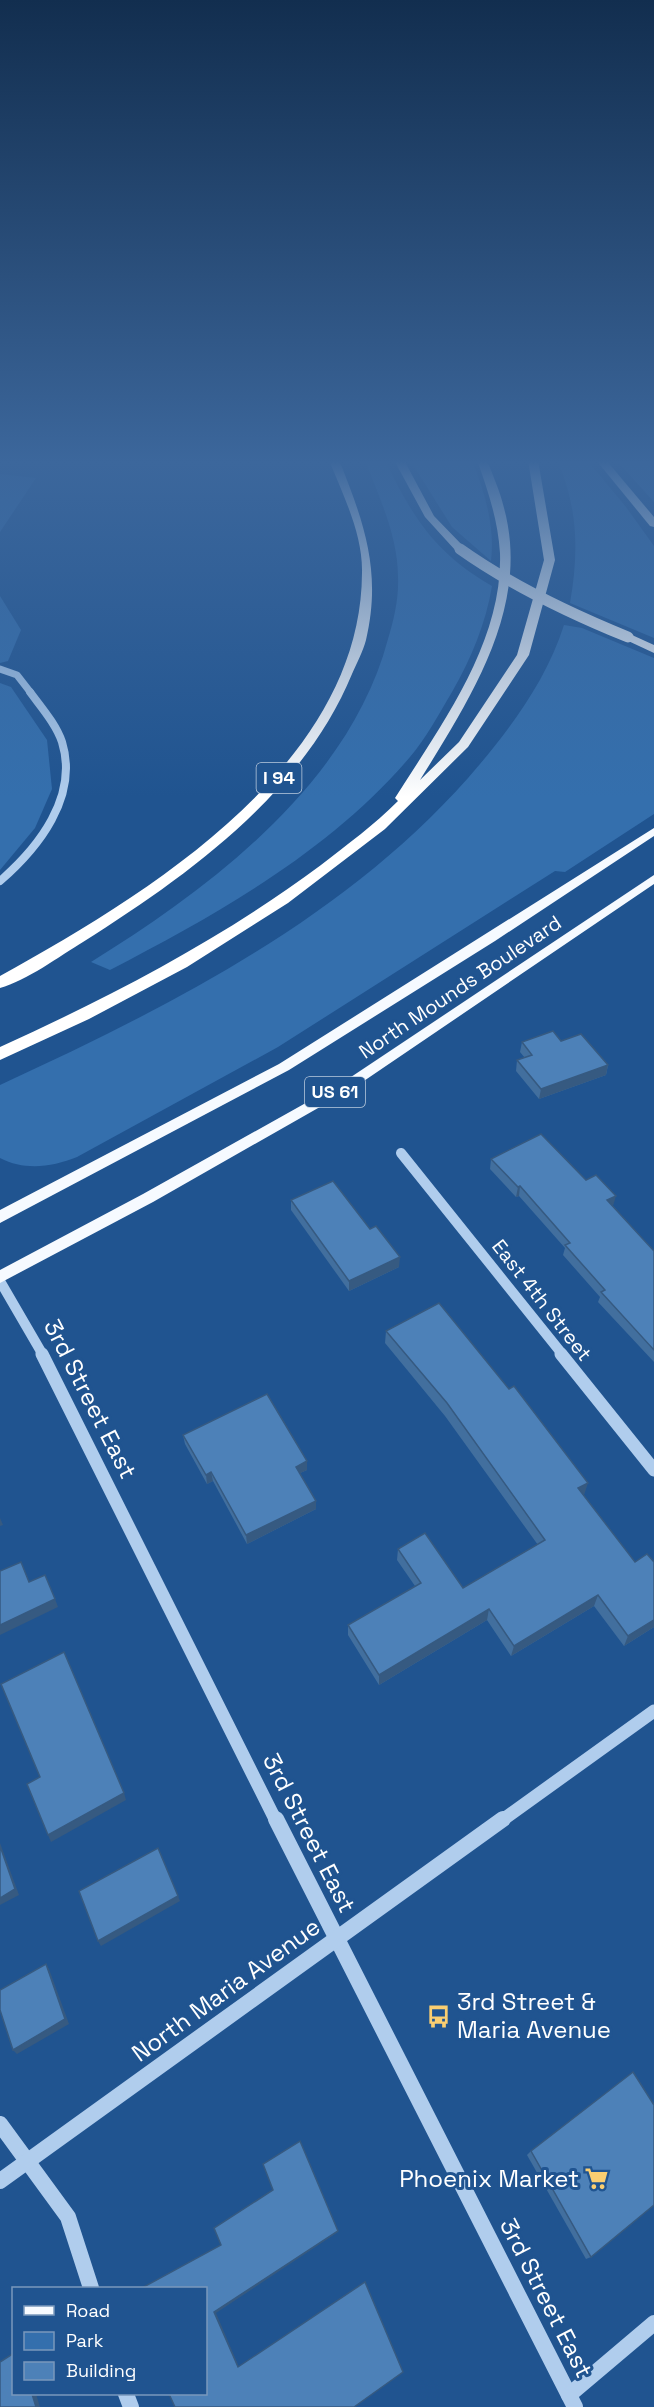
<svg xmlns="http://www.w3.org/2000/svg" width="654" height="2407" viewBox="0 0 654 2407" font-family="'Space Grotesk',sans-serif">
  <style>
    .green { fill: #346fad }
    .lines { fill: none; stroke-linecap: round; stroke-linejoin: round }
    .minor-far4 { stroke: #b0cded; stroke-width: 7 }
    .minor-far3 { stroke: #b0cded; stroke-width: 8 }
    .minor-far2 { stroke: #b0cded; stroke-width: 10 }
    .minor-far1 { stroke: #b0cded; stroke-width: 13 }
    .minor { stroke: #b0cded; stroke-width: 16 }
    .major { fill: #f6faff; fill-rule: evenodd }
    .highway { fill: #fff; fill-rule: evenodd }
    .highway-bridge { stroke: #fff; stroke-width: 11 }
    .wall { fill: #426f9e }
    .shaded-wall { fill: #365a81 }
    .building { fill: #4d81b8; stroke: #365a81; stroke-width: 1.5 }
    .labels { text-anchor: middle; stroke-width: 6; stroke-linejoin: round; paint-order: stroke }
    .shield { fill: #205490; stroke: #bcccde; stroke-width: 1.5 }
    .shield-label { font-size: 18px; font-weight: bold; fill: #fff }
    .street-label { font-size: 20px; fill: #fff; stroke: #205490 }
    .near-street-label { font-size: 24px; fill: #fff; stroke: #205490 }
    .near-poi-label { font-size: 24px; fill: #fff; stroke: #205490; text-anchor: start }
  </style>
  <rect width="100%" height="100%" fill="#205490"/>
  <g class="green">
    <path d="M365,460H385C412,517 436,554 492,586C486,623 471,659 452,692C439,714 426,738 410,757C330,851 218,914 110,970L91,962C212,887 350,783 388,639C394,619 399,598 398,577C398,536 379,497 365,460Z"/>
    <path d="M410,460H472C485,493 495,526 491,561L452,527Z"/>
    <path d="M557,460H587L626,507L654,546V638L570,603C579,552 578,507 557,460Z"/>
    <path d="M616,460H654V502Z"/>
    <path d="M0,474L36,478L0,532Z"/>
    <path d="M0,596L21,630L8,661L0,663Z"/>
    <path d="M564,625L582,628L654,658V814L565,872L555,871L278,1047L77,1157C52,1167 25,1171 0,1158V1085C175,1004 354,914 480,764C515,722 547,678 564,625Z"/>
    <path d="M0,683L11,687L47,740L52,789L35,828L0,870Z"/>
  </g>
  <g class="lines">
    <path class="minor-far4" d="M0,669L17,675L31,693"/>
    <path class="minor-far3" d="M0,881C38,848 79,797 62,742C56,724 41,707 30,692"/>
    <g class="minor-far2">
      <path d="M401,1153L563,1355"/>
      <path d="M0,1281L43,1355"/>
    </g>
    <g class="minor-far1">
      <path d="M42,1354L276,1821"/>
      <path d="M561,1354L654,1470"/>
      <path d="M501,1821L654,1711"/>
    </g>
    <g class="minor">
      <path d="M276,1819L575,2407"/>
      <path d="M0,2124L68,2217L91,2288"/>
      <path d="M0,2181L503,1819"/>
      <path d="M126,2394L131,2407"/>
      <path d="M569,2395L654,2323"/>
    </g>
    <g class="major">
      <path d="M654,828V836L495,941L289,1070L0,1223V1210L279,1064Z"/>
      <path d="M654,875V884L355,1087L153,1202L0,1283V1270L143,1194L345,1081Z"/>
    </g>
    <g class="highway">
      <path d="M329,460H339C364,522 382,572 366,640C363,651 357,663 352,674C303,793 189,875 83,942C60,956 26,981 0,988V976C148,894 361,765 362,573C363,534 343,495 329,460Z"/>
      <path d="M394,460H404L434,516L464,547V551H456L425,517Z"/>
      <path d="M477,460H487C493,476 500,491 504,508C531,607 470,699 420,780L459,742L517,655L544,560L528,460H538L555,560L529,655L468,747L385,829L288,903L187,967L89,1019L0,1060V1047C112,996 222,939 321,865C348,844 374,825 398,801L395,798C441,725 503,643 500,553C498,520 488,491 477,460Z"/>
      <path d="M596,460H606L654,517V527L650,526Z"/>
      <path d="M624,635H632L654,645V653L624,639Z"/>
    </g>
    <path class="highway-bridge" d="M460,549C512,586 569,613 628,637"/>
  </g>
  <g class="wall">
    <path d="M561,1041L608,1065L606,1075L539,1099L516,1071L517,1060L525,1058L520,1052L522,1042Z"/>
    <path d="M491,1159L613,1206L654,1251V1362L598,1302L600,1297L563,1255L565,1248L519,1196L516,1197L490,1169Z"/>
    <path d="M291,1200L399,1267L349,1291L291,1210Z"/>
    <path d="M386,1331L584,1495H583L635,1562H654V1627L624,1646L594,1606L511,1656L487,1620L379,1685L348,1635V1625L415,1586L397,1560L398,1549L463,1588L538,1545L445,1416L385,1343Z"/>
    <path d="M183,1435L307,1470L300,1473L316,1509L247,1544L213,1481L207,1484L185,1444Z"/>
    <path d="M531,2151L591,2257L586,2259L527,2155Z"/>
  </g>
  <g class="shaded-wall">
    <path d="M608,1065L606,1075L539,1099L541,1089Z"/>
    <path d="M520,1186L519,1196L516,1197L518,1187Z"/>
    <path d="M616,1196L613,1206L607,1200Z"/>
    <path d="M400,1257L399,1267L349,1291V1281Z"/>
    <path d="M307,1461V1470L296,1475V1467Z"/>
    <path d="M211,1472L213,1481L207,1484L206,1475Z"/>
    <path d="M588,1483L584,1495L575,1500L578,1488Z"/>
    <path d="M316,1501V1509L247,1544L246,1535Z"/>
    <path d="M0,1518L3,1525L0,1526Z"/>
    <path d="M598,1595L594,1606L511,1656L514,1646Z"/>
    <path d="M55,1599L58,1607L0,1635V1625Z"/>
    <path d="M489,1609L487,1620L379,1685V1675Z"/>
    <path d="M654,1620V1627L624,1646L628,1636Z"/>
    <path d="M124,1793L126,1800L51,1842L48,1835Z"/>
    <path d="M0,1843L19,1895L0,1905Z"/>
    <path d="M178,1896L180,1901L101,1946L98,1941Z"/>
    <path d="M46,1964L49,1969L69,2024L17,2054L13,2050Z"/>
    <path d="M338,2231V2232L216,2313L239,2367H238L214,2312Z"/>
    <path d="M32,2394H36L40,2407H36Z"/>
  </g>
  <g class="building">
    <path d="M553,1031L561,1041L581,1034L608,1065L541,1089L517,1060L532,1055L522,1042Z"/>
    <path d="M541,1134L586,1180L596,1175L616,1196L607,1200L654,1251V1350L601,1292L605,1290L565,1245L570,1243L520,1186L518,1187L491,1159Z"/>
    <path d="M333,1181L370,1229L376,1226L400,1257L349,1281L291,1200Z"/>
    <path d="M439,1303L509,1389L514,1386L588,1483L578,1488L635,1562L647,1554L654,1562V1620L628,1636L598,1595L514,1646L489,1609L379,1675L348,1625L421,1583L398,1549L425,1533L463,1588L545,1540L447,1403L386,1331Z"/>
    <path d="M267,1394L307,1461L296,1467L316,1501L246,1535L211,1472L206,1475L183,1435Z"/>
    <path d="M21,1562L29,1582L45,1575L55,1599L0,1625V1571Z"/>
    <path d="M64,1652L124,1793L48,1835L27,1784L40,1777L1,1684Z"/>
    <path d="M0,1846L15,1889L0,1898Z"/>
    <path d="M158,1848L178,1896L98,1941L79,1891Z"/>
    <path d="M46,1964L65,2019L13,2050L0,2010V1990Z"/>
    <path d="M633,2072L654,2105V2205L591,2257L531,2151Z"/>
    <path d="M300,2141L338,2231L214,2312L238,2367L365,2282L403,2372L354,2407H175L169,2394H206V2289H140L221,2245L214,2228L273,2190L263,2164Z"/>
    <path d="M14,2353V2394H32L36,2407H0V2362Z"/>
  </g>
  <linearGradient id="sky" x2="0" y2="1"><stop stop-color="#122e4f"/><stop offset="0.58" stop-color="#3c679c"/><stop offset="1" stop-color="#3c679c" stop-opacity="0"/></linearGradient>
  <rect width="654" height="797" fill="url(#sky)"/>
  <defs>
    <symbol id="bus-bare" viewBox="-9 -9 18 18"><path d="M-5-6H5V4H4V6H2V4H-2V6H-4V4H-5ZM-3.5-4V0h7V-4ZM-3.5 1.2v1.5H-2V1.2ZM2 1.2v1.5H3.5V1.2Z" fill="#face71" stroke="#205490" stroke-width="2.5" paint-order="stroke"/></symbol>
    <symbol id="supermarket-bare" viewBox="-9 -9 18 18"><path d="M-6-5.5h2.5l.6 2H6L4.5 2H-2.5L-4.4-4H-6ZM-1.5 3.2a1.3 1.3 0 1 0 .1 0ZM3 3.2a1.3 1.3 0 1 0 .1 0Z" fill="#face71" stroke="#205490" stroke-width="2.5" paint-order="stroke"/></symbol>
  </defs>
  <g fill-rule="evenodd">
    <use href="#bus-bare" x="422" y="2000" width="33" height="33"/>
    <use href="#supermarket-bare" x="580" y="2162" width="33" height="33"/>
  </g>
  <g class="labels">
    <g class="shield">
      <rect x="256.5" y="763" width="45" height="30" rx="4.5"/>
      <rect x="305" y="1077" width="60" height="30" rx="4.5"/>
    </g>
    <g class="shield-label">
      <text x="279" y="784">I 94</text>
      <text x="335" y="1098">US 61</text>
    </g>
    <g class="street-label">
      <text transform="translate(460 987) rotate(-34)" y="7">North Mounds Boulevard</text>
      <text transform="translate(542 1300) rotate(52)" y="7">East 4th Street</text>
    </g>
    <g class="near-street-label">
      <text transform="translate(90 1399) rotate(63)" y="8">3rd Street East</text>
      <text transform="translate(309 1833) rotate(63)" y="8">3rd Street East</text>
      <text transform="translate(226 1990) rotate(-36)" y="8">North Maria Avenue</text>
      <text transform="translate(546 2298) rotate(63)" y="8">3rd Street East</text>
    </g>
    <g class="near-poi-label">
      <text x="457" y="2010">3rd Street &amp;<tspan x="457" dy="28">Maria Avenue</tspan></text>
      <text x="579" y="2187" text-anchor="end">Phoenix Market</text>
    </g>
  </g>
  <rect x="12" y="2287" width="195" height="108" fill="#205490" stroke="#7998bc" stroke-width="1.5"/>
  <rect x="24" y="2306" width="30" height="9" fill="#f6faff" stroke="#7998bc" stroke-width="1.5"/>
  <text x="66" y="2317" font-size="18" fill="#ffffff">Road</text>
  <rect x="24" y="2332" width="30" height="18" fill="#346fad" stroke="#7998bc" stroke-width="1.5"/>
  <text x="66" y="2347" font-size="18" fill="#ffffff">Park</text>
  <rect x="24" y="2362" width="30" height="18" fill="#4d81b8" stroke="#7998bc" stroke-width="1.5"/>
  <text x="66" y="2377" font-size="18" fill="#ffffff">Building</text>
</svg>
